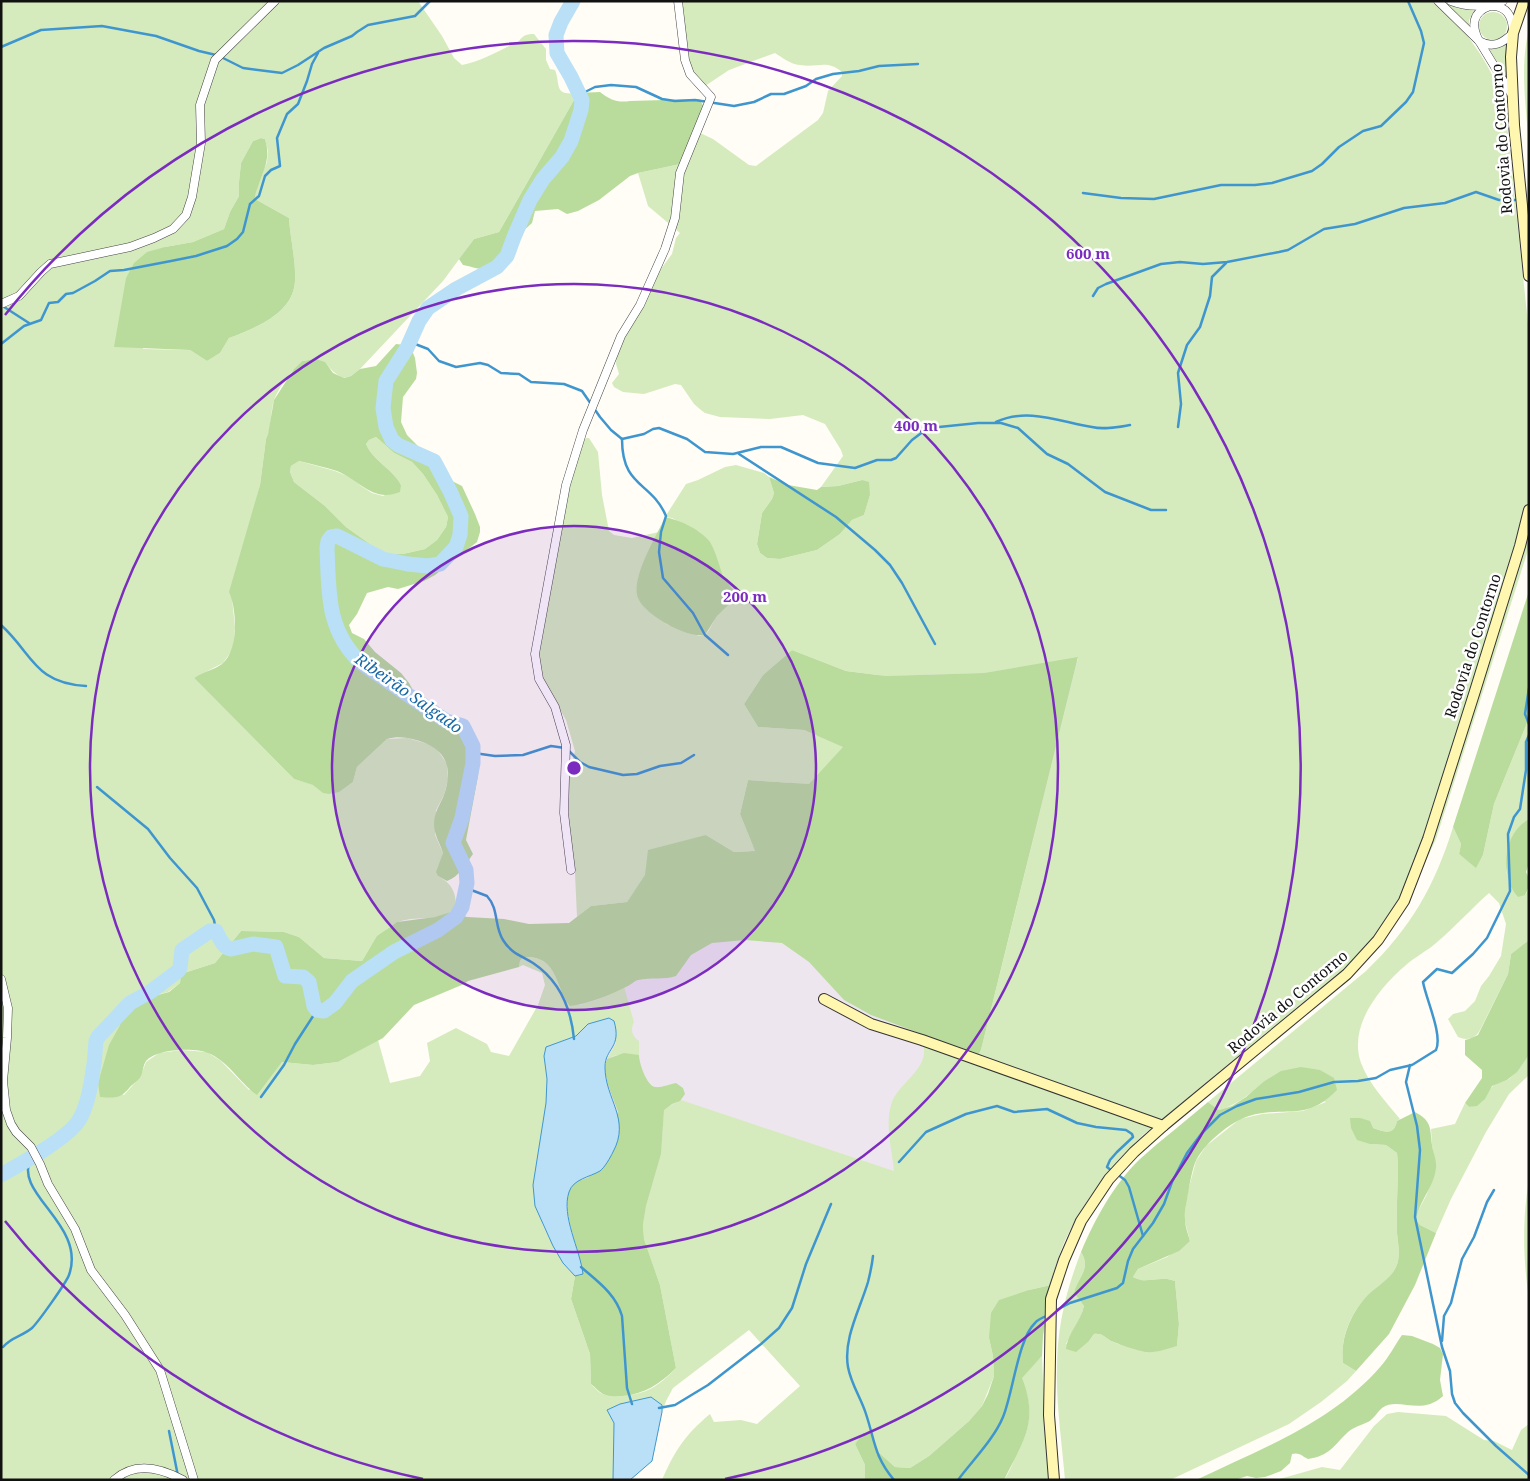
<svg xmlns="http://www.w3.org/2000/svg" width="1530" height="1481" viewBox="0 0 1530 1481" font-family="'Noto Serif',serif">
  <style>
    .industrial { fill: #eee6ef }
    .green { fill: #d5ebbd; fill-rule: evenodd }
    .forest { fill: #b9dc9c; fill-rule: evenodd }
    .water { fill: #b9e0f7; stroke: #3f96cf }
    .lines { fill: none; stroke-linecap: round; stroke-linejoin: round }
    .stream { stroke: #3f96cf; stroke-width: 2.5 }
    .river { stroke: #b9e0f7; stroke-width: 15 }
    .street-casing { stroke: #444; stroke-width: 9 }
    .secondary-casing { stroke: #333; stroke-width: 12 }
    .street { stroke: #fff; stroke-width: 8 }
    .secondary { stroke: #fff6b0; stroke-width: 10 }
    .ring { fill: none; stroke: #7b2cbf; stroke-width: 2.5 }
    .labels { text-anchor: middle; stroke-width: 5; stroke-linejoin: round; paint-order: stroke }
    .street-label { font-size: 15px; fill: #111; stroke: #fff }
    .water-label { font-size: 16px; font-style: italic; fill: #1768a6; stroke: #fff }
    .centre { fill: #7b2cbf; stroke: #fff; stroke-width: 2.5 }
    .ring-label { font-size: 15px; text-anchor: middle; font-weight: bold; fill: #7b2cbf; stroke: #fff; stroke-width: 5; stroke-linejoin: round; paint-order: stroke }
  </style>
  <rect width="100%" height="100%" fill="#fffdf5"/>
  <path class="industrial" d="M1080,662L941,1191L500,1241L539,1023L728,887L852,677Z"/>
  <g class="green">
    <path d="M1,1H418L442,36L454,58L462,65C482,61 500,50 519,41C523,35 527,34 534,34L546,49V60L550,69L555,70C561,85 553,96 578,93L499,232L474,239L443,281L360,369L351,376L343,378C322,367 331,357 302,361C292,371 279,386 274,400C270,413 272,427 266,439L260,485L232,599L235,627L233,649L223,663L194,678L294,779L338,792L353,782L357,767L387,739L407,738L428,744L437,749L447,764L448,780L444,795L436,810L435,835L443,853L438,876C452,884 456,892 456,907C441,924 413,914 396,923C379,932 371,946 362,961L324,958L299,937L284,932L241,931L215,963L181,974L180,983L168,992L143,999L124,1015L98,1083L124,1095L140,1077L146,1062L159,1053L182,1050L207,1052L221,1061L249,1090L282,1062L313,1065L338,1062L378,1040L390,1083L420,1076L430,1061L427,1043L456,1028L487,1044L491,1052L509,1056L538,1005L545,985L542,973L523,965L519,967L520,961L523,957C555,955 555,981 566,1001L580,1005L597,1000L624,987L634,1022C630,1030 632,1036 639,1041V1055H616L607,1059L616,1043L609,1018L588,1024L576,1036L546,1047L544,1056L547,1079L546,1103L533,1185L543,1226L563,1263L575,1276L571,1299L590,1354L591,1384C594,1387 599,1393 603,1394C606,1396 611,1395 615,1395C642,1397 657,1388 676,1368L660,1285L644,1239L643,1224L646,1206L661,1154L664,1109L681,1100L894,1171C892,1150 885,1126 891,1105C897,1082 933,1069 922,1041L976,1060L981,1050L1078,658L984,673L886,676L846,671L792,650L763,675L744,704L758,727L804,730L844,747L809,784L748,780L740,814L755,851L734,852L706,835L646,875L627,902L591,906L577,917L575,873L567,849L569,807L568,779L575,751L566,720L541,676L536,641L569,476L581,443L586,438H589L598,452L602,495L609,531L614,535L632,538L659,532L638,578L666,624L691,633L699,636L705,635C711,629 713,621 718,614C725,606 732,602 735,592L724,578L706,538L699,532L672,518L665,517L686,484L698,480L725,467L736,465L764,473L769,477L774,493L772,499L762,513L757,544L760,553L767,558L780,559L817,550L840,534L852,520L864,515L870,495L862,480L838,486L821,487L843,456L841,450L825,424L803,415L770,419L720,417L705,413L701,410L694,404L681,385L675,384L644,394L623,392L614,387L612,383L619,374L616,364L617,351L649,285L672,254L676,238L680,233L648,206L638,173L685,163L698,132L713,139L749,165L756,166L818,120L823,113L828,91L842,76V72C827,59 818,68 800,65C790,64 783,58 775,53L729,70L702,88L690,72L679,1H1434C1467,30 1490,63 1505,105L1529,333V547L1436,839L1418,878L1387,924L1354,960L1143,1135C1108,1170 1074,1211 1058,1259C1055,1267 1053,1276 1051,1285L1029,1290L989,1338L993,1356L994,1376L982,1406L969,1421L929,1456L910,1468L895,1467L876,1450L872,1435L873,1433H863L855,1444L865,1465V1480H662C675,1450 685,1435 710,1414L714,1422L741,1420L757,1424L800,1386L749,1330L673,1388L666,1401L662,1412V1405L647,1398L620,1404L607,1410L614,1423L613,1480H1ZM261,138L265,139L268,151L267,162L255,194V199L289,218C290,238 298,270 294,288C288,316 252,329 229,338L220,353L207,361L190,350L143,349L165,247L193,242L224,229L230,212L239,196V182L241,163L253,141Z"/>
    <path d="M1443,2L1474,11L1469,20V25Z"/>
    <circle cx="1493" cy="26" r="14"/>
    <path d="M1528,33H1529V145C1526,107 1520,70 1528,33Z"/>
    <path d="M1508,43L1507,79L1489,48H1497Z"/>
    <path d="M376,437L394,453L412,462L423,474L437,495L448,517L446,527L437,540L425,549L403,554H384L346,527L325,506L294,482L290,472L291,466L299,461L335,471L352,478L361,486L372,493L383,496L401,485C393,469 373,461 366,444L369,440Z"/>
    <path d="M1529,711V819C1512,828 1506,848 1507,866C1507,869 1506,872 1507,874C1509,880 1521,890 1525,895L1529,889V940L1511,954L1508,974L1480,1030C1475,1039 1467,1041 1458,1037L1448,1019L1453,1014L1465,1011L1475,1001L1481,986L1489,976L1501,956L1506,924L1499,903L1489,893C1471,909 1455,927 1436,943C1427,951 1415,957 1406,965C1379,988 1348,1026 1361,1063C1369,1084 1386,1102 1400,1119L1397,1121C1394,1136 1384,1132 1373,1128L1370,1144L1386,1145L1397,1153L1398,1164C1398,1187 1396,1210 1397,1233C1398,1244 1401,1256 1396,1267C1391,1278 1379,1286 1370,1294C1351,1311 1340,1337 1343,1363L1356,1371L1347,1381L1321,1402L1289,1424L1170,1480H1065C1062,1443 1056,1405 1057,1368C1057,1328 1066,1290 1081,1252C1092,1269 1077,1278 1074,1293L1084,1306L1081,1316L1066,1344L1089,1341L1094,1334C1102,1333 1104,1337 1111,1341C1115,1343 1121,1345 1126,1346C1141,1351 1161,1347 1177,1346L1179,1324L1175,1281C1171,1280 1166,1278 1162,1279C1150,1279 1144,1283 1133,1277L1138,1269L1167,1257L1190,1241L1184,1218L1188,1191L1196,1161L1206,1146L1240,1119L1262,1114L1303,1111L1326,1102L1263,1082C1249,1095 1237,1105 1219,1110L1208,1102L1366,971C1410,929 1435,886 1453,827L1461,844L1459,854L1476,867L1483,855L1494,804L1527,723Z"/>
    <path d="M1529,1055V1075L1509,1094L1486,1132L1451,1199L1436,1233L1420,1225L1416,1220L1417,1213L1427,1194L1436,1167L1432,1145L1431,1129L1455,1124L1465,1103L1469,1107C1489,1103 1483,1094 1494,1085C1499,1082 1504,1082 1509,1079C1517,1072 1523,1063 1529,1055Z"/>
    <path d="M1529,1180V1299C1523,1260 1522,1219 1529,1180Z"/>
    <path d="M1042,1356L1044,1407L1051,1480H1004C1009,1473 1012,1464 1016,1456C1031,1427 1034,1408 1021,1378Z"/>
    <path d="M1398,1412L1446,1416L1484,1440L1494,1441L1512,1450L1521,1430L1529,1424V1480H1276L1322,1467L1340,1470L1374,1426L1387,1414Z"/>
  </g>
  <g class="forest">
    <path d="M600,92C610,100 618,103 630,101L699,99L708,113L685,163L638,173L630,176L599,200L578,211L567,214L558,209L535,211L532,223L509,244L503,267C488,273 478,268 463,265L459,259L474,239L499,232L578,93Z"/>
    <path d="M261,138L265,139C271,159 264,169 258,187C256,192 255,194 255,199L289,218C290,238 298,270 294,288C288,316 252,329 229,338L220,353L207,361L190,350L114,347L126,278L134,263L147,252L165,247L193,242L224,229L230,212L239,196V182L241,163L253,141Z"/>
    <path d="M396,344L405,345L411,348L415,358L417,373L416,379L403,397L401,422L407,435L414,442L452,481L462,486L475,514L480,527V532L477,542L435,575L424,581L398,589L388,587L367,593L357,614L349,625L352,633L364,639L375,652L401,673L409,683L422,706L460,733C469,745 464,752 479,763L478,776L466,840L473,854C466,864 459,877 447,881L438,876L436,872L443,853C440,843 434,835 434,824C434,812 440,805 444,795C452,772 449,753 425,743C413,738 399,735 387,739L357,767L353,782L339,792L329,794L323,793L313,785L294,779L194,678C202,672 214,670 222,664C239,651 237,609 229,592L260,485L266,439L268,434L274,400L294,369L302,361L316,359L325,362L333,373L344,378L351,376L360,369L376,366ZM376,437L394,453L412,462L423,474L437,495L448,517L446,527L437,540L425,549L403,554H384L346,527L325,506L294,482L290,472L291,466L299,461C311,464 325,467 337,471C360,480 372,503 400,492L401,485C393,469 373,461 366,444L369,440Z"/>
    <path d="M769,477L788,485L817,490L821,487L838,486L862,480L869,482L870,495L864,515L852,520L840,534L817,550L780,559L767,558L760,553L757,544L762,513L772,499L774,493Z"/>
    <path d="M665,517C680,520 701,530 710,542C716,552 719,565 723,576C726,581 731,587 735,592L733,600L717,616L705,635C692,637 673,628 662,621C654,616 643,608 639,600C628,581 657,536 665,517Z"/>
    <path d="M1529,591V711L1527,723L1494,804L1483,855L1476,868L1459,854L1461,844L1453,827Z"/>
    <path d="M792,650L846,671L886,676L984,673L1078,657L981,1050L976,1060L922,1041L919,1033L871,1015L844,1000L809,962L782,943L745,940L712,943L691,955L676,976C664,980 651,977 638,980C634,981 632,984 628,986C610,995 591,1003 570,1006C554,987 559,955 523,957L520,961L519,967L468,981L464,984L414,1005L383,1038L338,1062L313,1065L282,1062L257,1095C240,1083 228,1061 208,1053C194,1047 156,1049 146,1061C143,1065 143,1072 141,1076C139,1080 134,1083 130,1087C120,1099 116,1098 100,1097L98,1083L109,1045L119,1027L124,1015L143,999L169,992L180,983L181,974L215,963L241,931L284,932L299,937L324,958L362,961L377,936L397,922L435,917L451,912L467,917L504,919L529,924L569,923L591,906L627,902L645,875L648,850L706,835L734,852L755,851L740,814L748,780L809,784L843,747L804,730L758,727L744,704L763,675Z"/>
    <path d="M1529,819V863L1526,872C1530,879 1530,887 1525,895L1518,897C1499,876 1503,832 1529,819Z"/>
    <path d="M1529,940V1055L1517,1072L1507,1080L1492,1086L1485,1099L1477,1106L1469,1107L1465,1103L1482,1078V1070L1465,1055V1040L1469,1039L1478,1035L1508,974L1511,954Z"/>
    <path d="M624,1053L639,1055C639,1063 647,1086 655,1087C661,1088 670,1084 676,1083L683,1088L685,1094L680,1101L672,1104L664,1110L661,1154L646,1206L643,1224L644,1239L660,1285L676,1368C660,1384 645,1394 622,1396C616,1396 609,1397 603,1394C599,1392 595,1387 591,1384L590,1354L571,1299L575,1276L581,1275C583,1252 552,1197 577,1181C580,1180 585,1179 589,1177L618,1112C613,1096 601,1075 607,1059Z"/>
    <path d="M1301,1067L1320,1070L1334,1078L1337,1090C1305,1123 1285,1105 1249,1116C1231,1121 1202,1145 1195,1163C1191,1174 1189,1188 1187,1200C1186,1206 1184,1213 1185,1219C1185,1226 1188,1234 1190,1241L1179,1251L1138,1269L1133,1277C1144,1283 1150,1279 1162,1279C1166,1278 1171,1280 1175,1281L1179,1324L1177,1346C1167,1349 1156,1353 1146,1352C1138,1351 1118,1344 1111,1341C1104,1337 1102,1333 1094,1334L1089,1341L1076,1352L1066,1349C1067,1334 1081,1321 1084,1306L1074,1293C1077,1278 1092,1269 1081,1252C1095,1219 1114,1184 1140,1159C1162,1139 1186,1121 1208,1102L1219,1110L1232,1106L1246,1097L1263,1082L1281,1071Z"/>
    <path d="M1415,1112C1432,1121 1430,1128 1432,1145C1433,1152 1437,1161 1436,1168C1434,1187 1419,1201 1416,1220L1420,1225L1436,1233L1415,1285L1389,1334L1356,1371L1343,1363C1340,1338 1351,1312 1369,1294C1378,1286 1391,1278 1396,1267C1401,1256 1398,1244 1397,1233C1396,1210 1398,1187 1398,1164L1397,1153L1386,1145L1370,1144L1357,1140L1351,1128L1350,1118H1360L1370,1121L1373,1128C1384,1132 1394,1136 1397,1121Z"/>
    <path d="M1051,1285L1043,1336L1042,1356L1022,1378C1039,1421 1024,1440 1005,1478L1004,1480H865V1465L855,1444L863,1433H874L872,1435L876,1450L895,1467L910,1468L929,1456L969,1421L982,1406L988,1394L994,1376L993,1356L989,1338L991,1313L999,1300L1029,1290Z"/>
    <path d="M1402,1335L1412,1336L1433,1344L1440,1348L1443,1354L1440,1380L1443,1396C1420,1417 1399,1396 1382,1408C1377,1412 1374,1419 1368,1422C1361,1425 1354,1427 1348,1432C1334,1445 1330,1456 1308,1459C1302,1456 1299,1452 1292,1454L1290,1463L1281,1471L1265,1477L1256,1478L1247,1476L1235,1480H1196C1261,1449 1333,1422 1381,1366C1389,1357 1395,1345 1402,1335Z"/>
  </g>
  <g class="water">
    <path d="M609,1018L614,1021C622,1048 605,1048 605,1067C605,1099 631,1119 613,1152C610,1158 605,1167 600,1171C590,1177 573,1179 569,1192C561,1216 580,1249 583,1274L575,1276L563,1263L553,1246L535,1206L533,1185L546,1103L547,1079L544,1056L546,1047L576,1036L588,1024Z"/>
    <path d="M651,1397L662,1405V1412L652,1461L630,1480H613L614,1423L607,1410L620,1404Z"/>
  </g>
  <g class="lines">
    <g class="stream">
      <path d="M1,47L41,30L102,26L156,36L199,51L216,55"/>
      <path d="M221,57L243,68L282,73L298,65L324,48L352,36L357,32L368,25L415,16L430,1"/>
      <path d="M580,96L583,93L595,87L611,85L636,87L662,99L675,101L695,100L734,106L754,102L771,94H784L806,86L816,79L833,74L859,71L879,66L918,64"/>
      <path d="M1083,193L1121,198L1154,199L1221,185H1255L1272,183L1312,171L1322,164L1339,147L1363,131L1381,126L1406,102L1413,92L1424,43L1421,31L1408,1"/>
      <path d="M1093,296L1098,288L1106,284L1161,264L1180,262L1203,264L1227,262L1279,252L1288,250L1324,229L1355,224L1404,208L1445,203L1476,192L1499,200H1519"/>
      <path d="M1,305L29,323"/>
      <path d="M410,342L428,349L439,361L456,367L480,363L488,365L501,373L519,374L531,382L564,384L582,391L600,417L611,430L622,439"/>
      <path d="M1,344L24,326L41,320L49,303L58,302L66,294L73,293L95,281L110,271L124,270L171,261L196,256L227,246L237,239L243,232L250,204L259,196L265,176L271,170L280,166L277,138L287,114L298,104L307,81L312,64L318,53"/>
      <path d="M996,422C1027,407 1061,422 1092,427C1104,430 1118,427 1130,425"/>
      <path d="M1178,427L1181,404L1178,373L1187,345L1200,327L1210,296L1212,277L1226,263"/>
      <path d="M622,439L644,434L653,429L659,428L687,439L705,452L733,454L761,447H781L818,463L855,468L877,460H891L896,458L912,440L924,431L939,427L978,423H1001L1018,428L1047,454L1068,464L1105,492L1151,510H1166"/>
      <path d="M622,439C622,488 651,481 666,516L661,532L659,552L663,578L693,613L705,635L728,655"/>
      <path d="M739,454L836,517L875,550L890,565L902,583L935,644"/>
      <path d="M1,625C33,654 34,683 86,686"/>
      <path d="M1529,688L1525,714L1529,724"/>
      <path d="M569,751L580,762L589,767L623,775L637,774L660,766L681,763L694,755"/>
      <path d="M474,753L495,756L523,755L551,746L565,748"/>
      <path d="M97,787L148,829L170,858L197,888L214,920L216,931"/>
      <path d="M466,888L487,896C499,909 494,926 503,940C511,953 520,955 533,963C560,981 571,1008 574,1039"/>
      <path d="M1410,1065L1406,1082L1417,1126L1420,1150L1415,1217L1442,1347L1450,1371L1452,1394L1455,1403L1463,1413L1496,1446L1529,1475"/>
      <path d="M261,1097L284,1065L295,1044L317,1010"/>
      <path d="M899,1162L926,1132L966,1114L997,1106L1014,1112L1047,1109L1077,1123L1096,1127L1126,1130L1132,1134L1133,1137L1117,1152L1110,1160L1107,1167L1112,1171"/>
      <path d="M1117,1174L1125,1180L1129,1187L1143,1236"/>
      <path d="M873,1256C872,1265 870,1274 868,1282C860,1309 843,1339 848,1367C851,1384 861,1398 866,1414C875,1441 874,1456 894,1480"/>
      <path d="M581,1267C597,1281 616,1294 622,1316L627,1388L632,1404"/>
      <path d="M1053,1312L1070,1303L1117,1288L1123,1283L1128,1261L1133,1249L1153,1223L1164,1204L1172,1182L1187,1153L1202,1133L1220,1115L1237,1106L1256,1099L1299,1092L1334,1082L1358,1081L1376,1078L1390,1070L1412,1065L1436,1050C1443,1035 1426,999 1423,982L1437,969L1452,973L1473,954L1487,938L1510,891L1508,834L1514,817L1520,809L1526,770V742L1529,735"/>
      <path d="M1442,1341L1444,1316L1451,1303L1462,1259L1474,1237L1487,1202L1494,1190"/>
      <path d="M3,1347C11,1337 23,1336 32,1328C39,1321 66,1283 69,1275C87,1224 12,1194 31,1158"/>
      <path d="M659,1408L675,1405L708,1385L761,1344L779,1328L792,1308L806,1264L831,1204"/>
      <path d="M169,1431L178,1476"/>
      <path d="M958,1480C972,1461 994,1439 1003,1417C1013,1393 1018,1339 1035,1323C1038,1319 1044,1317 1049,1315"/>
    </g>
    <path class="river" d="M1,1175C22,1163 63,1141 77,1123C90,1106 95,1062 96,1041L98,1037L130,1003L150,992L178,971L180,968L182,950L210,931H216C220,938 222,947 231,949L253,944L276,947L285,976L303,977L309,982L314,1006L317,1010L324,1011L335,1003L352,981L394,952L438,930L456,917L462,907L467,883L466,870L453,843L462,818L473,763V746L463,726L446,721L360,662C326,629 329,591 327,548L328,541L331,537L337,536L383,559L408,564L428,566L440,564L456,547L460,535L461,516L450,491L434,461L398,445L392,440L386,427L383,408L386,381L407,348L419,321L428,308L456,289L497,267L507,256L514,237L530,200L543,179L562,157L571,141L581,110L582,100L571,77L557,53L556,35L561,22L573,1"/>
    <defs>
      <g id="street">
        <path d="M1438,1L1479,41L1512,95"/>
        <path d="M1451,1C1469,8 1485,7 1503,1"/>
        <path d="M1490,6C1507,5 1513,17 1513,33C1503,43 1493,49 1479,41C1471,26 1472,12 1490,6Z"/>
        <path d="M1,304L19,296L41,272L50,264L130,247L154,238L173,229L186,215L192,197L201,143L200,105L215,60L275,1"/>
        <path d="M571,870L564,813L566,745L555,707L539,679L535,654L566,485L583,430L621,336L640,305L665,249L675,218L680,173L711,97L690,74L685,60L678,1"/>
        <path d="M1,979L8,1008L7,1038L3,1081L6,1110L11,1124L16,1132L31,1147L40,1164L48,1184L75,1229L91,1270L125,1315L160,1370L194,1480"/>
        <path d="M114,1480C135,1461 161,1468 183,1480"/>
      </g>
      <g id="secondary">
        <path d="M1524,1L1513,33L1511,57L1514,125L1529,276"/>
        <path d="M824,999L871,1024L922,1040L1163,1126"/>
        <path d="M1054,1480L1049,1415L1051,1299L1064,1260L1081,1221L1109,1179L1134,1152L1163,1126L1347,974L1378,940L1404,901L1428,839L1475,691L1520,546L1529,510"/>
      </g>
    </defs>
    <use href="#street" class="street-casing"/>
    <use href="#secondary" class="secondary-casing"/>
    <use href="#street" class="street"/>
    <use href="#secondary" class="secondary"/>
  </g>
  <circle cx="574" cy="768" r="242" fill="#7b2cbf" fill-opacity=".12"/>
  <g class="ring">
    <circle cx="574" cy="768" r="242"/>
    <circle cx="574" cy="768" r="484"/>
    <path d="M423 1479A727 727 0 0 1 5 1221M5 315A727 727 0 1 1 725 1479"/>
  </g>
  <g class="labels">
    <g class="street-label">
      <text transform="translate(1502 139) rotate(-94)" y="5">Rodovia do Contorno</text>
      <text transform="translate(1473 646) rotate(-72)" y="5">Rodovia do Contorno</text>
      <text transform="translate(1288 1002) rotate(-40)" y="5">Rodovia do Contorno</text>
    </g>
    <g class="water-label">
      <text transform="translate(409 693) rotate(35)" y="6">Ribeirão Salgado</text>
    </g>
  </g>
  <circle cx="574" cy="768" r="8" class="centre"/>
  <g class="ring-label">
    <text x="1088" y="259">600 m</text>
    <text x="916" y="431">400 m</text>
    <text x="745" y="602">200 m</text>
  </g>
  <rect width="1530" height="1481" fill="none" stroke="#111111" stroke-width="5"/>
</svg>
